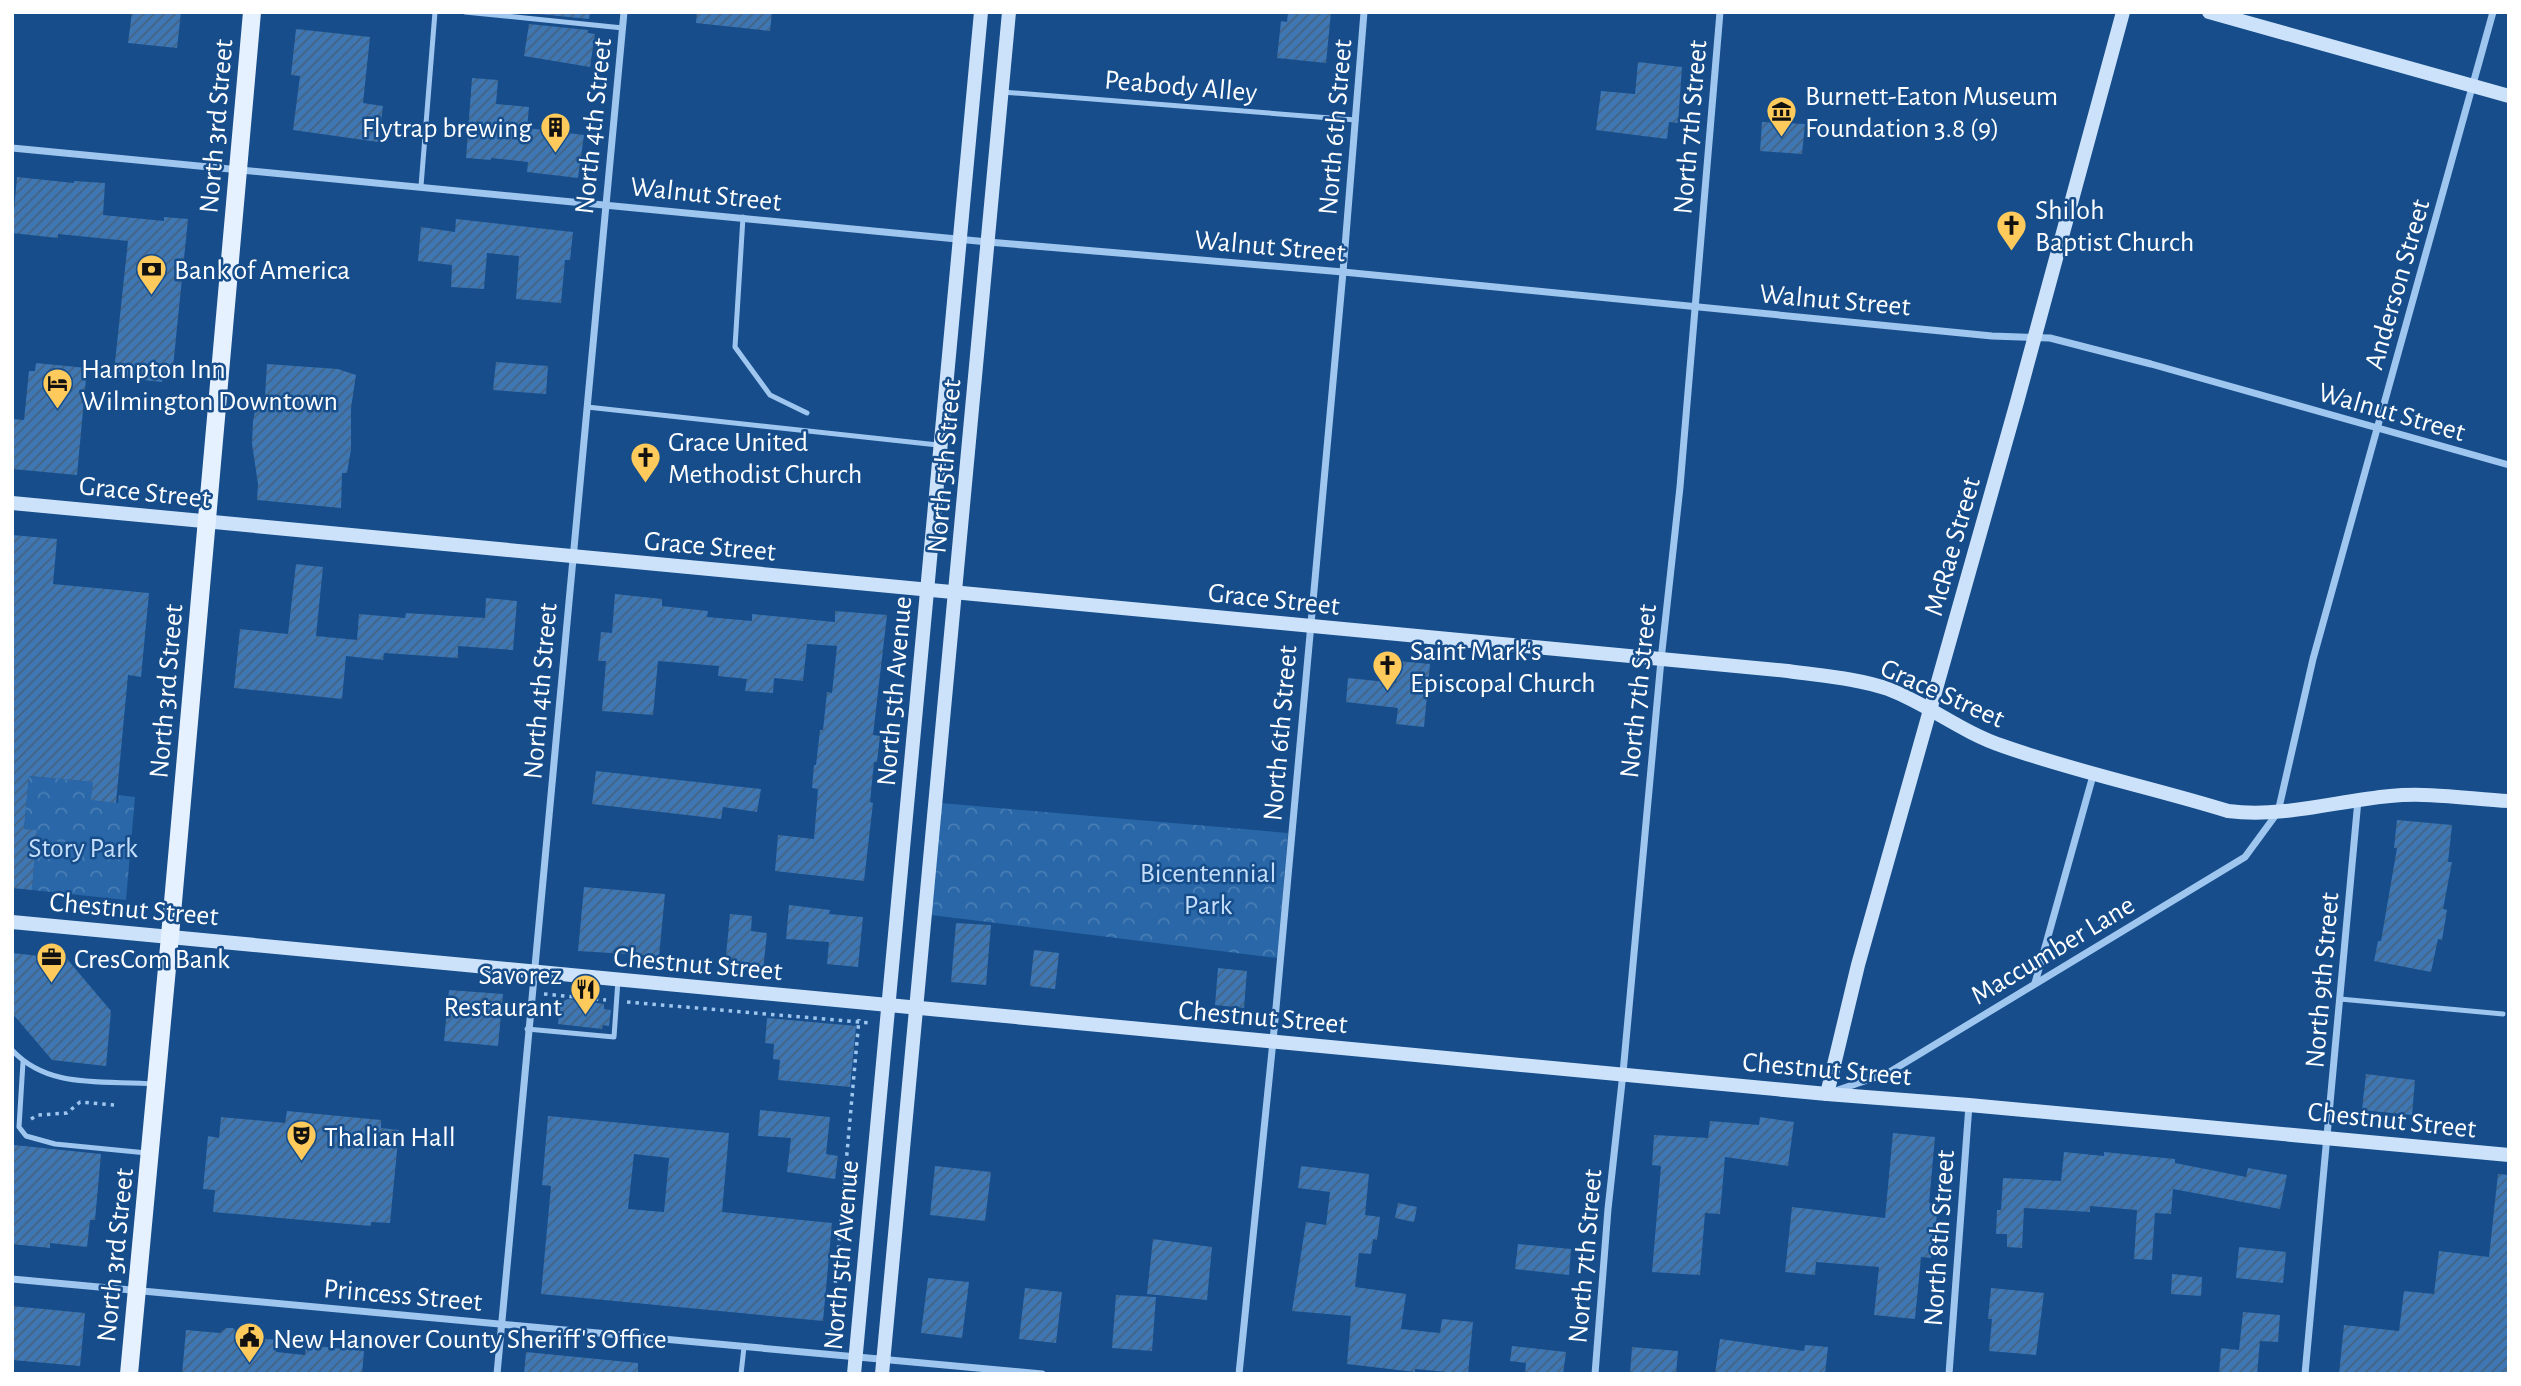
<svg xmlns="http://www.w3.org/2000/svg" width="2521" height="1386" viewBox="0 0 2521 1386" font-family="'Alegreya Sans',sans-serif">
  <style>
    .forest { fill: url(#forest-crowns) }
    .building { fill: url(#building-hatch); fill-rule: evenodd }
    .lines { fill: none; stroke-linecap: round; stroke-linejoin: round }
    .path { stroke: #9fc6ef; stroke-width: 3.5; stroke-dasharray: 3.5 5; stroke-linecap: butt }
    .lane { stroke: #9fc6ef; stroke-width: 5 }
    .street { stroke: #9fc6ef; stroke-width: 7 }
    .secondary { stroke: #cce2fa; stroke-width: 14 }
    .primary { stroke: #e6f1ff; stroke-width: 18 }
    .labels { text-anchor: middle; stroke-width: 5; stroke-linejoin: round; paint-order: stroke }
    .street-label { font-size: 28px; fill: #fff; stroke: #164d8a }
    .poi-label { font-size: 28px; fill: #fff; stroke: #164d8a; text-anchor: start }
    .park-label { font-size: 28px; fill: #c5dffb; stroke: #164d8a }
  </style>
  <defs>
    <pattern id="forest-crowns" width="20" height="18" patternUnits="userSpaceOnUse" patternTransform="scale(1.75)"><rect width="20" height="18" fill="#2967a8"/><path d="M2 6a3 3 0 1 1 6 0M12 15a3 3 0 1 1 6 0" fill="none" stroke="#497eb5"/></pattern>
    <pattern id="building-hatch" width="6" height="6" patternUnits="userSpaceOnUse" patternTransform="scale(1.75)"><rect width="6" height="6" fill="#3e77b3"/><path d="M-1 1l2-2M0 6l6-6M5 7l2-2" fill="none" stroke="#456280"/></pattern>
  </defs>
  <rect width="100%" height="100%" fill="#164d8a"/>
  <g class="forest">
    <path d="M29,776L93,782L92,800L118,803L119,795L135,797L126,900L32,890L37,831L24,829Z"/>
    <path d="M941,803L1288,833L1277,958L931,915Z"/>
  </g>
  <g class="building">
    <path d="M132,12H181L177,48L128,43Z"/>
    <path d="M539,12H590L589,19L538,14Z"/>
    <path d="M697,12H772L770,31L696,23Z"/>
    <path d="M1288,12H1331L1326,63L1277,58L1281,21L1287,22Z"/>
    <path d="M529,24L588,30V33L595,34L590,67L524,56Z"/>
    <path d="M296,29L370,37L363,103L383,106L378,142L293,130L300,76L291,75Z"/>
    <path d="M1638,62L1682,67L1678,123L1669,122L1667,139L1596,130L1601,91L1635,94Z"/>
    <path d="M472,78L498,80L496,104L529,107L527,128L584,135L578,178L527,172L528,162L491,158V160L466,158Z"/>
    <path d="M1762,122L1805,124L1802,154L1760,151Z"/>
    <path d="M17,177L74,183V181L105,183L103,215L164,221V217L188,219L172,377L163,376L162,382L125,378V373L114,371L128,241L58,234V238L12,233Z"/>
    <path d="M456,219L573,232L570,260H565L561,303L516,299L519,256L487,253L484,289L451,287L452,265L418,261L421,227L455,232Z"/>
    <path d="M496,362L548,366L546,394L493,390Z"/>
    <path d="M36,363L87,368L77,475L12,469V419L24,420L29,371H35Z"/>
    <path d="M267,364L338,369L356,375L351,408V449L347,473H342L341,508L257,500L258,484L252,444L253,421L256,407L265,395Z"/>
    <path d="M12,535L57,539L53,584L149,593L141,677L128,675L116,803L91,800L93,782L29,776L24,829L37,830L32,890L12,888Z"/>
    <path d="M296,564L323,567L316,636L357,640L359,614L405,618L406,613L485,618L486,598L517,601L513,650L458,646V658L384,653L383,660L346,656L342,699L234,688L240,629L288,634Z"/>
    <path d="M615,594L662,599V606L708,611L707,617L752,621V614L835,622V611L887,615L873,735L880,736L877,762H874L870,802L873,803L864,881L775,871L778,835L814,839L818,789L812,788L814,765H816L820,730H823L827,692L832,693L837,646L807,644L803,681L774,678L773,693L745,691L747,679L718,676L719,666L658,661L653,715L602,711L606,661H598L601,632L612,633Z"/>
    <path d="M1398,661L1430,664L1424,727L1396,724L1398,708L1346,702L1348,678L1396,683Z"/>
    <path d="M596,771L761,789L757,812L723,807L721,819L592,804Z"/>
    <path d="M2397,820L2452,825L2448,862H2452L2443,909L2447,910L2442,940L2438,939L2431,972L2374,961L2378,941H2381L2397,848H2394Z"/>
    <path d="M584,887L665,894L659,956L578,951Z"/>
    <path d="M789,905L830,910L829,914L863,917L858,967L827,964L829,942L786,939Z"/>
    <path d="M730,914L752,916L751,931L767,933L763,970L725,966Z"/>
    <path d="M956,923L991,925L986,985L951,982Z"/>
    <path d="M1034,950L1059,953L1055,989L1030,986Z"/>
    <path d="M12,953L67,959L111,1011L106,1066L52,1060L12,1013Z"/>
    <path d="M1218,968L1247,971L1244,1008L1215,1005Z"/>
    <path d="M449,990L503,994L498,1046L444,1041Z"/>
    <path d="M568,999L604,1004V1009L611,1010L609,1026L603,1025L602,1029L558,1024L560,1006L563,1001Z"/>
    <path d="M767,1018L856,1026L850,1087L778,1080L780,1060L773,1059L774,1044L765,1043Z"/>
    <path d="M2366,1074L2415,1080L2412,1115L2362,1110Z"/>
    <path d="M760,1110L830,1117L826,1154L838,1156L835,1179L787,1172L791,1138L758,1136Z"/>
    <path d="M287,1111L381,1120V1128L399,1130L390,1223L371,1222V1226L213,1212L215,1190L203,1189L208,1136L219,1138L221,1117L285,1123Z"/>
    <path d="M548,1116L729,1133L722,1212L832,1223L823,1321L541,1294L551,1186L542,1185ZM634,1154L669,1158L664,1212L628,1209Z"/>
    <path d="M1760,1117L1794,1122L1788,1166L1725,1157L1720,1214L1705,1213L1700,1275L1652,1272L1661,1166L1652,1165L1654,1135L1708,1138L1710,1121L1759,1125Z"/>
    <path d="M1893,1133L1935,1137L1929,1203H1938L1936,1223H1933L1931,1258L1921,1257L1915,1319L1874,1315L1879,1267L1816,1262L1815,1275L1785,1272L1792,1207L1885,1218Z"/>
    <path d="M14,1145L101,1154L95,1220H90L87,1247L50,1243V1248L12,1244Z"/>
    <path d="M2064,1152L2104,1156V1152L2175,1159V1163L2246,1177L2248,1168L2287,1175L2280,1209L2173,1189L2171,1214L2155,1213L2152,1260L2134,1259L2137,1210L2090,1206V1212L2024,1208L2022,1248L2007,1247V1234H1996L1997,1210H2001L2003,1178L2061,1181Z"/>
    <path d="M935,1166L991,1172L985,1221L930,1215Z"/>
    <path d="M1301,1166L1369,1174L1365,1215L1380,1217L1377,1240L1373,1239L1371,1254L1359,1253L1355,1287L1406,1294L1401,1329L1440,1333L1442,1319L1473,1322L1468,1374L1415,1369V1372L1347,1364L1351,1316L1292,1311L1306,1222L1326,1225L1330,1192L1298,1188Z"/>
    <path d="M2498,1174L2509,1175V1374H2339L2344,1325L2399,1331L2404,1291L2434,1294L2439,1251L2489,1257Z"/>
    <path d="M1398,1203L1417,1207L1414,1222L1395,1218Z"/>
    <path d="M1153,1239L1212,1247L1207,1300L1147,1294Z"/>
    <path d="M1518,1244L1571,1249L1569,1275L1515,1269Z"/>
    <path d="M2239,1247L2286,1252L2283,1283L2236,1278Z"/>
    <path d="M2172,1274L2202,1277L2201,1296L2171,1294Z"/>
    <path d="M928,1278L969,1282L962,1338L921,1333Z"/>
    <path d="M1025,1288L1062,1292L1056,1343L1019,1339Z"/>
    <path d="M1991,1288L2044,1293L2036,1355L1989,1351L1992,1319H1988Z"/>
    <path d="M1116,1295L1156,1297L1152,1351L1112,1348Z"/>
    <path d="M12,1306L85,1313L80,1366L12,1360Z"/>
    <path d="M2243,1312L2280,1315L2278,1342L2260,1341L2257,1374H2219L2221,1348L2239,1350Z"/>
    <path d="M226,1328H233L241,1336L277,1340L276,1352L305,1355L306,1345L364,1351L362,1374H182L186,1330L220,1333Z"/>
    <path d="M1720,1339L1804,1351L1805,1345L1828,1347L1825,1374H1715Z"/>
    <path d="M1512,1346L1566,1352L1563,1374H1525L1526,1363L1510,1361Z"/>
    <path d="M1632,1347L1678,1351L1676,1374H1630Z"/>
    <path d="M526,1352L638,1363V1374H524Z"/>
  </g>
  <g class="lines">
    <g class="path">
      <path d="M544,994L606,1000"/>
      <path d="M627,1002L871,1023"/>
      <path d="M31,1119L38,1115L67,1113L80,1102L114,1105"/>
      <path d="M830,1342L859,1019"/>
    </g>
    <g class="lane">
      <path d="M465,12L623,28"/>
      <path d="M1002,92L1356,120"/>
      <path d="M421,186L435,12"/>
      <path d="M743,217L735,347L770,395L807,413"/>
      <path d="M587,407L938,445"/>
      <path d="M2340,999L2503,1014"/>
      <path d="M527,1029L614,1037L618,980"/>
      <path d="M12,1050C49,1090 104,1080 154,1084"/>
      <path d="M23,1062L19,1127L26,1136L55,1144L147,1153"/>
      <path d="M741,1374L744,1347"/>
    </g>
    <g class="street">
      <path d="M12,148L988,242L1343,272L1992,336L2050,338L2151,364L2509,465"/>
      <path d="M2035,983L2094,772"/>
      <path d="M1835,1091L1888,1073L2245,857L2278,812L2313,659L2493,12"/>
      <path d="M12,1279L1042,1374"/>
      <path d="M497,1374L624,12"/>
      <path d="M1239,1374L1273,1041L1343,272L1364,12"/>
      <path d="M1595,1374L1608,1209L1623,1073L1661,660L1680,487L1720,12"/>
      <path d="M1949,1374L1969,1105"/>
      <path d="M2305,1374L2358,800"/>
    </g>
    <g class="secondary">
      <path d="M2209,12L2509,96"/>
      <path d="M12,503L1788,671C1822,676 1856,678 1888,689C1928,704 1961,732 2003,746C2076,772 2154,788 2228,811C2283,818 2336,801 2390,796C2429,792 2470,799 2509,801"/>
      <path d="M12,922L1827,1094L1969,1105L2509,1155"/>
      <path d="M1827,1094L1858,965L2017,402L2123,12"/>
      <path d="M854,1374L981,12"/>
      <path d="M882,1374L1009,12"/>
    </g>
    <path class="primary" d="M129,1374L170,936L252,12"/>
  </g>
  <defs>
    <symbol id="museum-pin" viewBox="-11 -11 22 30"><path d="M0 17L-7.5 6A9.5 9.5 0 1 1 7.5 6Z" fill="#ffca5c" stroke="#164d8a"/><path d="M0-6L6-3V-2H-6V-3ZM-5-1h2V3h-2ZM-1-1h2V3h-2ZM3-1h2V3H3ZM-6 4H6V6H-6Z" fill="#111"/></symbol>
    <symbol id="building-pin" viewBox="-11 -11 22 30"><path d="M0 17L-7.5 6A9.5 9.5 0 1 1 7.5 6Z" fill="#ffca5c" stroke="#164d8a"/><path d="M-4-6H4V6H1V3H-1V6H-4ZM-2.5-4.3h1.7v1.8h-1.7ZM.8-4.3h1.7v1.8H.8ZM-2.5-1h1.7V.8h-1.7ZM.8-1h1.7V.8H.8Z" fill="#111"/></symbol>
    <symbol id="church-pin" viewBox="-11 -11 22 30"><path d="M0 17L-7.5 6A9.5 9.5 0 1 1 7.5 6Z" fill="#ffca5c" stroke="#164d8a"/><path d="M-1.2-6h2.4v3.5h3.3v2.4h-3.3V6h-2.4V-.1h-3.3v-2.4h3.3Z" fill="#111"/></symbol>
    <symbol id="bank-pin" viewBox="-11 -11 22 30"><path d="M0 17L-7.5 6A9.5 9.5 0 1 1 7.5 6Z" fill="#ffca5c" stroke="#164d8a"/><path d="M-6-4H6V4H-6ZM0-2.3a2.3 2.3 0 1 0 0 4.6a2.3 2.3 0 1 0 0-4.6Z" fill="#111"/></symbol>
    <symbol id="hotel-pin" viewBox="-11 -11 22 30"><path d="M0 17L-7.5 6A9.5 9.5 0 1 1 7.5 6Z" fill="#ffca5c" stroke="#164d8a"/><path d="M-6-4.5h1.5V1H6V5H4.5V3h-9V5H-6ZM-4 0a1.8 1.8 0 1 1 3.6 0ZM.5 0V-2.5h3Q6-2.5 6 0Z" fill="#111"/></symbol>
    <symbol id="office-pin" viewBox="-11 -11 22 30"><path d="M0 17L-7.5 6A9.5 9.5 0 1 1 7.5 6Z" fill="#ffca5c" stroke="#164d8a"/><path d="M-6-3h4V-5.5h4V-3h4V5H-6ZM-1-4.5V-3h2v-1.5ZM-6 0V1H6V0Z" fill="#111"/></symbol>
    <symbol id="restaurant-pin" viewBox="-11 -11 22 30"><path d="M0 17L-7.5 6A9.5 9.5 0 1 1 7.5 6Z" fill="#ffca5c" stroke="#164d8a"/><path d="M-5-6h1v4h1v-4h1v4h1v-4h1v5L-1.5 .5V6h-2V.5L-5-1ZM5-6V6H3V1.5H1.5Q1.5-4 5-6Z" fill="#111"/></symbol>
    <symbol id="theatre-pin" viewBox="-11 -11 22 30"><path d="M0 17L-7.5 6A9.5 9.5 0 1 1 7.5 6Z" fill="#ffca5c" stroke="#164d8a"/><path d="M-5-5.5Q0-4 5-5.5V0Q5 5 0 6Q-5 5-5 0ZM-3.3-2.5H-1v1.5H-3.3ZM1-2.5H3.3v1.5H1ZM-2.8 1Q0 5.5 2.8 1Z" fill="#111"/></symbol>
    <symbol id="civic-pin" viewBox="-11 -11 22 30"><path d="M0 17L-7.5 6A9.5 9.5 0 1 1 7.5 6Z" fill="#ffca5c" stroke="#164d8a"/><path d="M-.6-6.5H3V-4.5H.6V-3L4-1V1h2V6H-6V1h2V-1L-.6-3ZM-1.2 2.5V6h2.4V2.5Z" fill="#111"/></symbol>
  </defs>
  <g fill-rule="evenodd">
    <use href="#museum-pin" x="1764" y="94" width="35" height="47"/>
    <use href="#building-pin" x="538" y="110" width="35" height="47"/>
    <use href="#church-pin" x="1994" y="208" width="35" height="47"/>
    <use href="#bank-pin" x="134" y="252" width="35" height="47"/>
    <use href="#hotel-pin" x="40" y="366" width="35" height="47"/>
    <use href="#church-pin" x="628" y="440" width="35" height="47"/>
    <use href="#church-pin" x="1370" y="648" width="35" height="47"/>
    <use href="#office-pin" x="34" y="940" width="35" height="47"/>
    <use href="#restaurant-pin" x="568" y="972" width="35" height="47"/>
    <use href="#theatre-pin" x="284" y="1118" width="35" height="47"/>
    <use href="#civic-pin" x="232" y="1320" width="35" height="47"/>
  </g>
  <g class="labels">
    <g class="street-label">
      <text transform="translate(1181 85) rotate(5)" y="10">Peabody Alley</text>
      <text transform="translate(215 126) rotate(-85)" y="10">North 3rd Street</text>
      <text transform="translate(592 126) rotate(-84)" y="10">North 4th Street</text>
      <text transform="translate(1334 127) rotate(-85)" y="10">North 6th Street</text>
      <text transform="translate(1689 127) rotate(-85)" y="10">North 7th Street</text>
      <text transform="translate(706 193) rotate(6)" y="10">Walnut Street</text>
      <text transform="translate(1270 245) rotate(5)" y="10">Walnut Street</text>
      <text transform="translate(2396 284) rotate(-74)" y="10">Anderson Street</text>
      <text transform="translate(1835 299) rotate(5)" y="10">Walnut Street</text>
      <text transform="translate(2392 411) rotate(16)" y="10">Walnut Street</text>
      <text transform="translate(943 466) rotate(-85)" y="10">North 5th Street</text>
      <text transform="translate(145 491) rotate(6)" y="10">Grace Street</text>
      <text transform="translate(710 545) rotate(5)" y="10">Grace Street</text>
      <text transform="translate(1951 546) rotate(-74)" y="10">McRae Street</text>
      <text transform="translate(1274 598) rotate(6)" y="10">Grace Street</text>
      <text transform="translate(165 691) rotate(-85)" y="10">North 3rd Street</text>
      <text transform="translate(539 691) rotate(-85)" y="10">North 4th Street</text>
      <text transform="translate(893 691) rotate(-85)" y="10">North 5th Avenue</text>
      <text transform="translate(1637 691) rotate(-84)" y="10">North 7th Street</text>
      <text transform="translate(1943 692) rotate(24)" y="10">Grace Street</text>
      <text transform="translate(1279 733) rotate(-85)" y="10">North 6th Street</text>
      <text transform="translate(134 908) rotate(5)" y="10">Chestnut Street</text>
      <text transform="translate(2052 949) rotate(-31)" y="10">Maccumber Lane</text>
      <text transform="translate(698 963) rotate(5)" y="10">Chestnut Street</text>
      <text transform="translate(2321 980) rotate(-85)" y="10">North 9th Street</text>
      <text transform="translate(1263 1016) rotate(5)" y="10">Chestnut Street</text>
      <text transform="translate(1827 1068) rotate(5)" y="10">Chestnut Street</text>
      <text transform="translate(2392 1119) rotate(6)" y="10">Chestnut Street</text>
      <text transform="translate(1938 1238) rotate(-86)" y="10">North 8th Street</text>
      <text transform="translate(114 1255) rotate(-84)" y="10">North 3rd Street</text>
      <text transform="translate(840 1255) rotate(-85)" y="10">North 5th Avenue</text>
      <text transform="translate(1584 1256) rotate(-85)" y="10">North 7th Street</text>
      <text transform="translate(403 1294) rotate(5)" y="10">Princess Street</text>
    </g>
    <g class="poi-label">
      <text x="1805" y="105">Burnett-Eaton Museum<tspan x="1805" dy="32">Foundation 3.8 (9)</tspan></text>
      <text x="532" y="137" text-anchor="end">Flytrap brewing</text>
      <text x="2035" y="219">Shiloh<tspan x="2035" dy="32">Baptist Church</tspan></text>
      <text x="174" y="279">Bank of America</text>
      <text x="81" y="378">Hampton Inn<tspan x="81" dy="32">Wilmington Downtown</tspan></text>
      <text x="668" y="451">Grace United<tspan x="668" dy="32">Methodist Church</tspan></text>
      <text x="1410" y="660">Saint Mark's<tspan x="1410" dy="32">Episcopal Church</tspan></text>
      <text x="74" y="968">CresCom Bank</text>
      <text x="562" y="984" text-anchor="end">Savorez<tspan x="562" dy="32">Restaurant</tspan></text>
      <text x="324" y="1146">Thalian Hall</text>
      <text x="273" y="1348">New Hanover County Sheriff's Office</text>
    </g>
    <g class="park-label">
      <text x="83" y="857">Story Park</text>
      <text x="1208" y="882">Bicentennial<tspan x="1208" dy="32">Park</tspan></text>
    </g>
  </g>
  <rect width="2521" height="1386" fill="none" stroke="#ffffff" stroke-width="28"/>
</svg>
